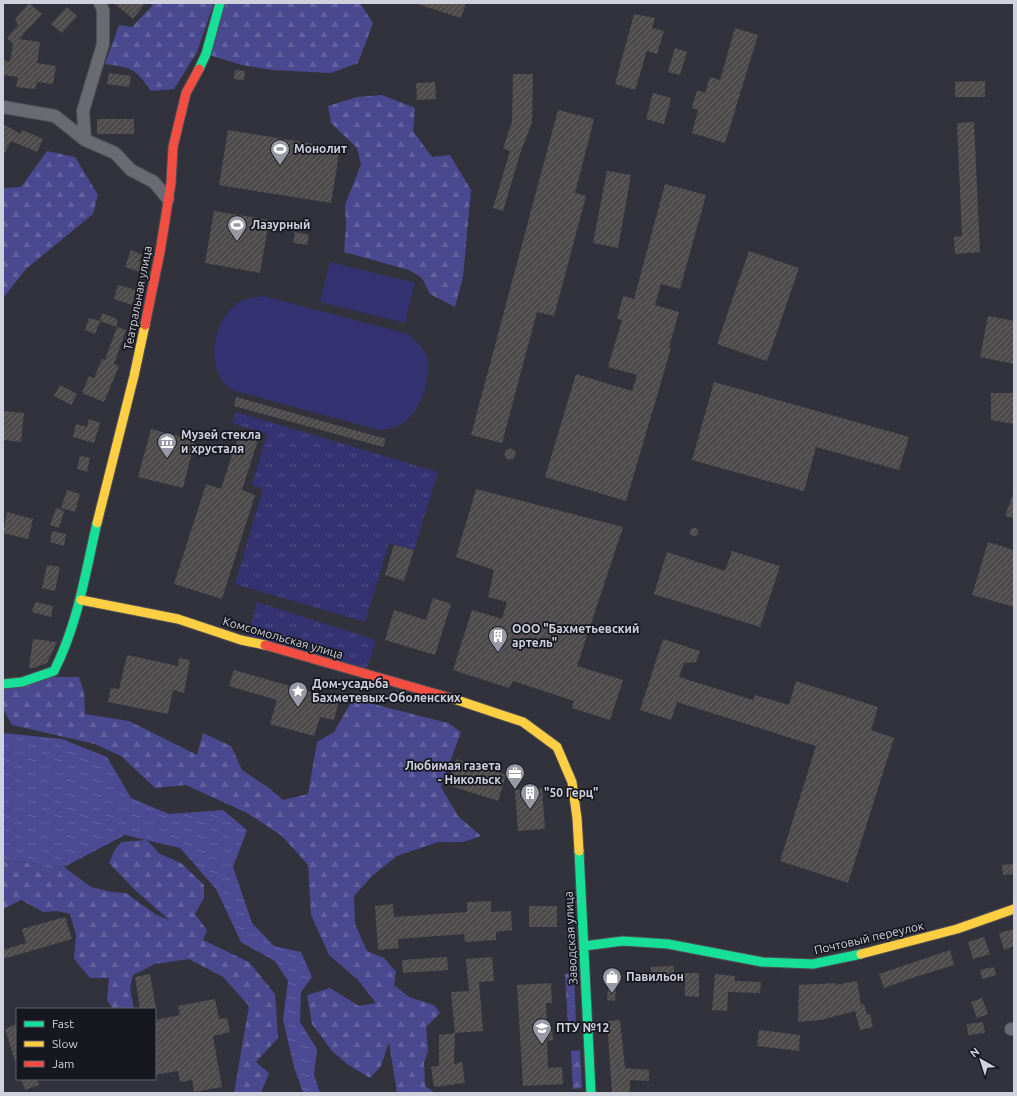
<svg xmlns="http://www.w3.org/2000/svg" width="1017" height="1096" viewBox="0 0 1017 1096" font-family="Ubuntu,sans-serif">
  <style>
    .grass { fill: url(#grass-tufts) }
    .forest { fill: url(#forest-firs) }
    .pitch { fill: #353271 }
    .water { fill: url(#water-ripples) }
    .building { fill: url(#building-hatch) }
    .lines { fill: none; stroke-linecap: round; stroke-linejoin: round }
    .street-casing { stroke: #4f4f57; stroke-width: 14 }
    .fast-casing { stroke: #4f4f57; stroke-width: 11 }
    .slow-casing { stroke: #4f4f57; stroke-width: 11 }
    .jam-casing { stroke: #4f4f57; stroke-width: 11 }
    .street { stroke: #696a72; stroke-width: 12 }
    .fast { stroke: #16e098; stroke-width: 9 }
    .slow { stroke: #ffcf43; stroke-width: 9 }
    .jam { stroke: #f24e42; stroke-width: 9 }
    .labels { text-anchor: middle; stroke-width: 3.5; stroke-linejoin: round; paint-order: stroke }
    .poi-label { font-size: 12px; font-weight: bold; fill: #cfd1dd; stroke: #171720; text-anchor: start }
    .street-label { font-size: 12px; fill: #cfd1dd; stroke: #171720 }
  </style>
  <defs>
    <pattern id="grass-tufts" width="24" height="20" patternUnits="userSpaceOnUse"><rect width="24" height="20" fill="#353271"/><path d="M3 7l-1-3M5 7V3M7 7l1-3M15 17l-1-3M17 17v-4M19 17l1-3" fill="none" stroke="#514f85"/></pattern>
    <pattern id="forest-firs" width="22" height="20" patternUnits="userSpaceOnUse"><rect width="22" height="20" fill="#4a488f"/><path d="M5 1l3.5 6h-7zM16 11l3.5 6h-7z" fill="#63619e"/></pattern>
    <pattern id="water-ripples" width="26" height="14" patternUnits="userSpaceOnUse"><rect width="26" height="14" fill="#4b4a93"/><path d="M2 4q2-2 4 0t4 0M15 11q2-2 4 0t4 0" fill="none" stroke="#6463a2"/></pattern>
    <pattern id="building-hatch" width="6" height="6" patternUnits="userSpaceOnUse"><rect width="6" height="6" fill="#4e4b4c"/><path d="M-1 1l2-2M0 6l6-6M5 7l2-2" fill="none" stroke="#666465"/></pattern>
  </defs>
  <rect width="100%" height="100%" fill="#32323c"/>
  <g class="grass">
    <path d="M236,412L438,472L414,550L389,543L365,622L235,584L263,489L252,485L267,434L232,423Z"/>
    <path d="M257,602L376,640L365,674L247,640Z"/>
  </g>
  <g class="forest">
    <path d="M151,3H214L197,52L174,89L151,91C135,68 133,68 105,64L119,25L132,27L152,6Z"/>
    <path d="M223,3H360L373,23L358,63L331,73L272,70L242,65L206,54Z"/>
    <path d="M382,95L415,108L413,131L432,157L450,155L471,190L463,277L455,307L430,294L422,278L409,270L344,252L346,225L345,205L361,164L357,148L331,123L328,106L357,97Z"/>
    <path d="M47,151L75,157L98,195L93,214L26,269L3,298V188L21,187Z"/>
    <path d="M52,677H79L84,692L85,714L129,721L197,755L203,733L231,746L242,770L269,788L283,800L308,794L317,742L334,732L353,699L448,723L461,732L441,787L458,816L481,836L463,842H438L397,856L372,876L354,896L355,924L367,951L384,958L396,972L394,985L409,997L434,1005L440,1013L426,1027L428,1051L424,1063L425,1086L435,1093H397L389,1042L381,1066L370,1078L347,1064L332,1051L312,1024L307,995L330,988L359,1006L376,1003L358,980L329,955L311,915L308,865L282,836L247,813L186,785L155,788L121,756L95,744L12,725L3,709V690Z"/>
    <path d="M147,840L160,854L181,863L204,885V898L195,914L207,930L203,940L249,962L275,994L278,1038L256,1062L269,1073L261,1093H234L249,1006L223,977L189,959L155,964L133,975L130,989L134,1009H113L107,1000L109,978H90L74,959L76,935L70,914L57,911L43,912L21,900L3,909V860L64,867L91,887L111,892L126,893L155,914L169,920L134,889L109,863L114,851L121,842Z"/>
    <path d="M574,973L576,1026H568L565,974Z"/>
    <path d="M580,1050L582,1088L573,1089L571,1051Z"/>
  </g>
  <g class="pitch">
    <path d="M330,262L415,283L405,323L320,302Z"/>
    <path d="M263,296L408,334C415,340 422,346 426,355C433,372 422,406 409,418C400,427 390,429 379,430L232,390C205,370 211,327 234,306C242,298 252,298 263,296Z"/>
  </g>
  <path class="water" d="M3,733L62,739L107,757L131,798L169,814L223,810L247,830L233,867L252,923L274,946L301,952L312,977L301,992L300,1022L317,1049L314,1075L320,1093H303L294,1067L283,1020L288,981L275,961L241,942L216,889L180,848L125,835L64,867L3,860Z"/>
  <g class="building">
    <path d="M29,3L42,14L19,39L40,42L37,63L56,66L53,84L37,82L35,89L16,87L18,77L3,75V60L10,62L13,44L7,38L18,25L15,19Z"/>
    <path d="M114,3H145L133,19Z"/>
    <path d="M420,3H466L461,18L420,5Z"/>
    <path d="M67,7L77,16L62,33L51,24Z"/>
    <path d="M634,14L655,18L652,28L664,31L657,54L647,51L635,90L615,84Z"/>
    <path d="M735,28L758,35L725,143L692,133L698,110L692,108L697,90L705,93L710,77L720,80Z"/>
    <path d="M675,48L687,52L680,75L668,72Z"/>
    <path d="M235,70L245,71L244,80L234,79Z"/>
    <path d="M109,73L131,76L129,87L107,84Z"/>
    <path d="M513,74H533L532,122L520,154L503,211L493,208L510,151L503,148L512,122Z"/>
    <path d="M985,81V97H955V82Z"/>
    <path d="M435,82L436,99L417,100L416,83Z"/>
    <path d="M653,93L671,98L664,124L646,119Z"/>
    <path d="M558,110L594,119L575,193L586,196L554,316L537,312L502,443L471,435Z"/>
    <rect x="97" y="119" width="37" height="15"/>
    <path d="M974,122L980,252L955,254L954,237L962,236L957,123Z"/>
    <path d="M3,124L21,134L22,130L43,139L37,152L11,141L3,156Z"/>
    <path d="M228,130L340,148L331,203L219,185Z"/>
    <path d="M607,171L631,175L618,248L593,243Z"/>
    <path d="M665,184L706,195L680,289L661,284L655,305L679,312L669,347L671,348L626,501L545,477L576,374L632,391L637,375L608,367L622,320L617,319L623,296L634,299Z"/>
    <path d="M214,211L269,220L260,273L205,263Z"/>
    <path d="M295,232L309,235L307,245L293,243Z"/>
    <path d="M131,250L142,255L139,262L145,264L143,273L125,267Z"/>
    <path d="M749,251L799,268L767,361L717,344Z"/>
    <path d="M118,285L136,290L132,305L114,299Z"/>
    <path d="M102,313L117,319V327L100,321Z"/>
    <path d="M988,316L1014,321V364L980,357Z"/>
    <path d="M89,318L100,321L95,334L85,330Z"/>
    <path d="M117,327L126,330L114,364L119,366L104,402L82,393L89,376L94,378L102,359L105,360Z"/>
    <path d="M714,382L909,437L899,470L816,447L804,491L692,460Z"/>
    <path d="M60,385L77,394L71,405L54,396Z"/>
    <path d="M991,393H1014V424L991,420Z"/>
    <path d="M236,397L386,439L383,447L234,406Z"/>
    <path d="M3,411L24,413L21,442L3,440Z"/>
    <path d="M89,419L100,423L94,443L73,437L76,424L87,427Z"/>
    <path d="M151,429L195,440L183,488L138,477Z"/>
    <path d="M239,434L258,440L242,490L255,495L222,599L174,584L206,484L221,489Z"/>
    <circle cx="510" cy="454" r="5.5"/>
    <path d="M80,456L90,458L87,472L77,469Z"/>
    <path d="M476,489L623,527L577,666L623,680L610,720L572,708L574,701L513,681L509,688L453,670L472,610L502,619L507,602L488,597L494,570L456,557Z"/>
    <path d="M67,490L80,494L75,512L61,508Z"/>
    <path d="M1013,494H1014V518L1005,516Z"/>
    <path d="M56,508L64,511L59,528L50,525Z"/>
    <path d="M7,512L33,519L28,539L3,533Z"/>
    <circle cx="694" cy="532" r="4"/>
    <path d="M52,531L66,534L64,546L50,542Z"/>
    <path d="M988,542L1014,550V607L972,595Z"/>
    <path d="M394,545L414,550L404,581L385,575Z"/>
    <path d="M732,551L780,566L760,627L654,594L667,552L725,571Z"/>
    <path d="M47,565L60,567L55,591L42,588Z"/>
    <path d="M433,598L451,604L435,655L385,640L394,610L426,620Z"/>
    <path d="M35,602L53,606L51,617L32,612Z"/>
    <path d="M33,639L57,642L47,663L33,668H29Z"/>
    <path d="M663,639L700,651L696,662L684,663L679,677L753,700L755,695L789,705L796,681L878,707L871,730L894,738L848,883L780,861L816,746L677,702L671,720L640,710Z"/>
    <path d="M127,655L178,666L179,658L190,660L184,693L173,690L168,714L108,702L111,688L119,689Z"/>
    <path d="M234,670L339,700L334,720L320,717L314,736L270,724L277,700L229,686Z"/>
    <path d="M456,759L506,775L498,801L448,785Z"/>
    <path d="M542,788L545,829L518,831L515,790Z"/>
    <path d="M1013,864L1014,874L1003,875L1002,865Z"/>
    <path d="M491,901V912L511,911L512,930L496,932V940L465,942L464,934L398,939L399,948L378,950L375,906L393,904L394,917L467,912V902Z"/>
    <rect x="529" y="906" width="28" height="21"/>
    <path d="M65,917L72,939L3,959V950L26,943L22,929Z"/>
    <path d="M1014,929V946L1004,950L999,933Z"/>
    <path d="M984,937L990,954L973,959L968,942Z"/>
    <path d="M950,950L954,965L918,976L884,988L879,974Z"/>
    <path d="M447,957L448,970L403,973L402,960Z"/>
    <path d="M492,957L494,981L479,982L483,1031L455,1033L451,992L469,991L466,959Z"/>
    <path d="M674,966V973H699V997L685,996V981L651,982V967Z"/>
    <path d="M994,967L996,975L982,979L980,970Z"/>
    <path d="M150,974L156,1009H140L135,977Z"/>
    <path d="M715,974L735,976V981L761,982L760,993L728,992L727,1011L712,1010Z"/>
    <path d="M857,981L861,1005L864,1004L867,1015L870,1014L873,1027L860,1030L855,1011L821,1020L798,1022L799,985L835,983V985Z"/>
    <path d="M551,983L552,1003H546L547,1027H552L553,1040L547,1041L548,1068L562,1067L563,1084L523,1086L517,985Z"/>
    <path d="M608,989H616L615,1001L607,1000Z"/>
    <path d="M982,998L988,1014L977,1018L971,1002Z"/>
    <path d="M215,999L219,1019L227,1018L230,1032L213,1036L222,1087L194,1092L192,1080L180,1082L178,1071L155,1075V1020L180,1015L178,1006Z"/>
    <path d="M620,1020L625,1068L649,1070V1081L630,1080V1093H612L607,1021Z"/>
    <path d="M983,1022L985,1033L968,1035L967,1024Z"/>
    <path d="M17,1024V1061H15L5,1029Z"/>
    <path d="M759,1030L800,1035L799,1051L757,1046Z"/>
    <path d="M455,1033L454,1064L462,1062L465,1083L434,1087L431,1067L439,1066V1035Z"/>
    <path d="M21,1079H37L39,1085L25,1090Z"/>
  </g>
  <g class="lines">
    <defs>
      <g id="street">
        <path d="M3,107L55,116L85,140L115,153L131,170L154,182L168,199"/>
        <path d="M85,140L83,111L103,44V10L100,3"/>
        <path d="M1011,1029H1014"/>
      </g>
      <g id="fast">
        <path d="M199,69L206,54L220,3"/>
        <path d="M3,684L22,682L54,671C78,624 85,574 97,523"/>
        <path d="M579,851L591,1093"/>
        <path d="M584,946L623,941L668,944L762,962L813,964L861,954"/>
      </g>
      <g id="slow">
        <path d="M97,523L134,376L145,325"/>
        <path d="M81,600L178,619L241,640L265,645"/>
        <path d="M454,699L523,722L557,747L572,782L577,818L579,851"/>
        <path d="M861,954L957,929L1014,909"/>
      </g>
      <g id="jam">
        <path d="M145,325L160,252L171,183L173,147L186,93L199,69"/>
        <path d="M265,645L454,699"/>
      </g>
    </defs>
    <use href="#street" class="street-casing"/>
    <use href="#fast" class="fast-casing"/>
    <use href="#slow" class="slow-casing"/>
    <use href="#jam" class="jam-casing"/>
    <use href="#street" class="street"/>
    <use href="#fast" class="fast"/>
    <use href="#slow" class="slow"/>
    <use href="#jam" class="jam"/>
  </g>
  <defs>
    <symbol id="stadium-pin" viewBox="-11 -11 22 30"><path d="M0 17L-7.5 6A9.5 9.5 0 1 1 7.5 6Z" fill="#9899a5" stroke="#171720"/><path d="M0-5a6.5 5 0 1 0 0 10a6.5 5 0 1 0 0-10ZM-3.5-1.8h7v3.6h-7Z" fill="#fff"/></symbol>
    <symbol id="museum-pin" viewBox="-11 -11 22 30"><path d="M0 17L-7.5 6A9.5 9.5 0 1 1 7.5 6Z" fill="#9899a5" stroke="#171720"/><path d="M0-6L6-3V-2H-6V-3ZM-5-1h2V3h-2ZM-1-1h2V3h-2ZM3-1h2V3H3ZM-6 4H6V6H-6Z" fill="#fff"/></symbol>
    <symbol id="building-pin" viewBox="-11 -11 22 30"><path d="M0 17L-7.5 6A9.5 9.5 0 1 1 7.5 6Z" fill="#9899a5" stroke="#171720"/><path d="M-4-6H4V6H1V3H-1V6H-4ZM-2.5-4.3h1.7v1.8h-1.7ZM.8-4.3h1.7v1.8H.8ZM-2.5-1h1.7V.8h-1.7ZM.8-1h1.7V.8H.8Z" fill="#fff"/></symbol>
    <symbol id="sight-pin" viewBox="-11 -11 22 30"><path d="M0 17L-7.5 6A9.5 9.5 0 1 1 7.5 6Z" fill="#9899a5" stroke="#171720"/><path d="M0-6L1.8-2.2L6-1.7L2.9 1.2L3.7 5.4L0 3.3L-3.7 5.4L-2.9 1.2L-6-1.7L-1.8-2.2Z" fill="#fff"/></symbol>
    <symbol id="office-pin" viewBox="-11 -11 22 30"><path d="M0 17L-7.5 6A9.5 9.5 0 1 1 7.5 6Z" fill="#9899a5" stroke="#171720"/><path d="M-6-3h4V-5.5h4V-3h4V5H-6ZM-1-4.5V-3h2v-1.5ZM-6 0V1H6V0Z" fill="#fff"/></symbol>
    <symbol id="shop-pin" viewBox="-11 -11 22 30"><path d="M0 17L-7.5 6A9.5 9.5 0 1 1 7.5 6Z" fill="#9899a5" stroke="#171720"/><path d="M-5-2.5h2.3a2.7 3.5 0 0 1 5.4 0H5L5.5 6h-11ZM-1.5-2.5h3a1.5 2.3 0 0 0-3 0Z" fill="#fff"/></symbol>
    <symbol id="university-pin" viewBox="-11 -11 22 30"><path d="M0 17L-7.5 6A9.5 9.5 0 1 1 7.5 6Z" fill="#9899a5" stroke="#171720"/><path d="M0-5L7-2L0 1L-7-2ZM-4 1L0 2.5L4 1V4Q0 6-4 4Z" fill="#fff"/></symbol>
  </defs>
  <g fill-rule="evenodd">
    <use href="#stadium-pin" x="269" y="138" width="22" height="30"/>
    <use href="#stadium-pin" x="226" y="214" width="22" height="30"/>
    <use href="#museum-pin" x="156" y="431" width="22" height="30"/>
    <use href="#building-pin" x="487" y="625" width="22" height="30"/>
    <use href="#sight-pin" x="287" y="680" width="22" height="30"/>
    <use href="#office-pin" x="504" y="762" width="22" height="30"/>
    <use href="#building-pin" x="519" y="782" width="22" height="30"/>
    <use href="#shop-pin" x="601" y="966" width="22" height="30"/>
    <use href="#university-pin" x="531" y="1017" width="22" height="30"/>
  </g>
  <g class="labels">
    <g class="poi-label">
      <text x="294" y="153">Монолит</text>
      <text x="251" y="229">Лазурный</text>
      <text x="181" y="439">Музей стекла<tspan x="181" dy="14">и хрусталя</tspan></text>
      <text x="512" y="633">ООО "Бахметьевский<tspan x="512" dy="14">артель"</tspan></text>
      <text x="312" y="688">Дом-усадьба<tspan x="312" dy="14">Бахметевых-Оболенских</tspan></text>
      <text x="501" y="770" text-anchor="end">Любимая газета<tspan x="501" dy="14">- Никольск</tspan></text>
      <text x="544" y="797">"50 Герц"</text>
      <text x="626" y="981">Павильон</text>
      <text x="556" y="1032">ПТУ №12</text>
    </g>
    <g class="street-label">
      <text transform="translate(138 298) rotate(-79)" y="4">Театральная улица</text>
      <text transform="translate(283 638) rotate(16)" y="4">Комсомольская улица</text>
      <text transform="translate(571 938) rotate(-93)" y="4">Заводская улица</text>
      <text transform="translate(869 938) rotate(-13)" y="4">Почтовый переулок</text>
    </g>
  </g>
  <rect width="1017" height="1096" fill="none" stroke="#cfd1dd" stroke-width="8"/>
  <rect x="16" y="1008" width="140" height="72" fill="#171720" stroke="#61616c"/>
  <rect x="24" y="1021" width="20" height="6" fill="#16e098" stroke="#61616c"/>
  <text x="52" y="1028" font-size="12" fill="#cfd1dd">Fast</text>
  <rect x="24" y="1041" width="20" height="6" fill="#ffcf43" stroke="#61616c"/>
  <text x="52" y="1048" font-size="12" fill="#cfd1dd">Slow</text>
  <rect x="24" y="1061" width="20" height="6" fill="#f24e42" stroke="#61616c"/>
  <text x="52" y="1068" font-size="12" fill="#cfd1dd">Jam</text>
  <g transform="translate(981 1060) rotate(321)" stroke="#171720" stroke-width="3" paint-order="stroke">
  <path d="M0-3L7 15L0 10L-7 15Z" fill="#cfd1dd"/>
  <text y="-6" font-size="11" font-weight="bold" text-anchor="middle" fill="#cfd1dd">N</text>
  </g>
</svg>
